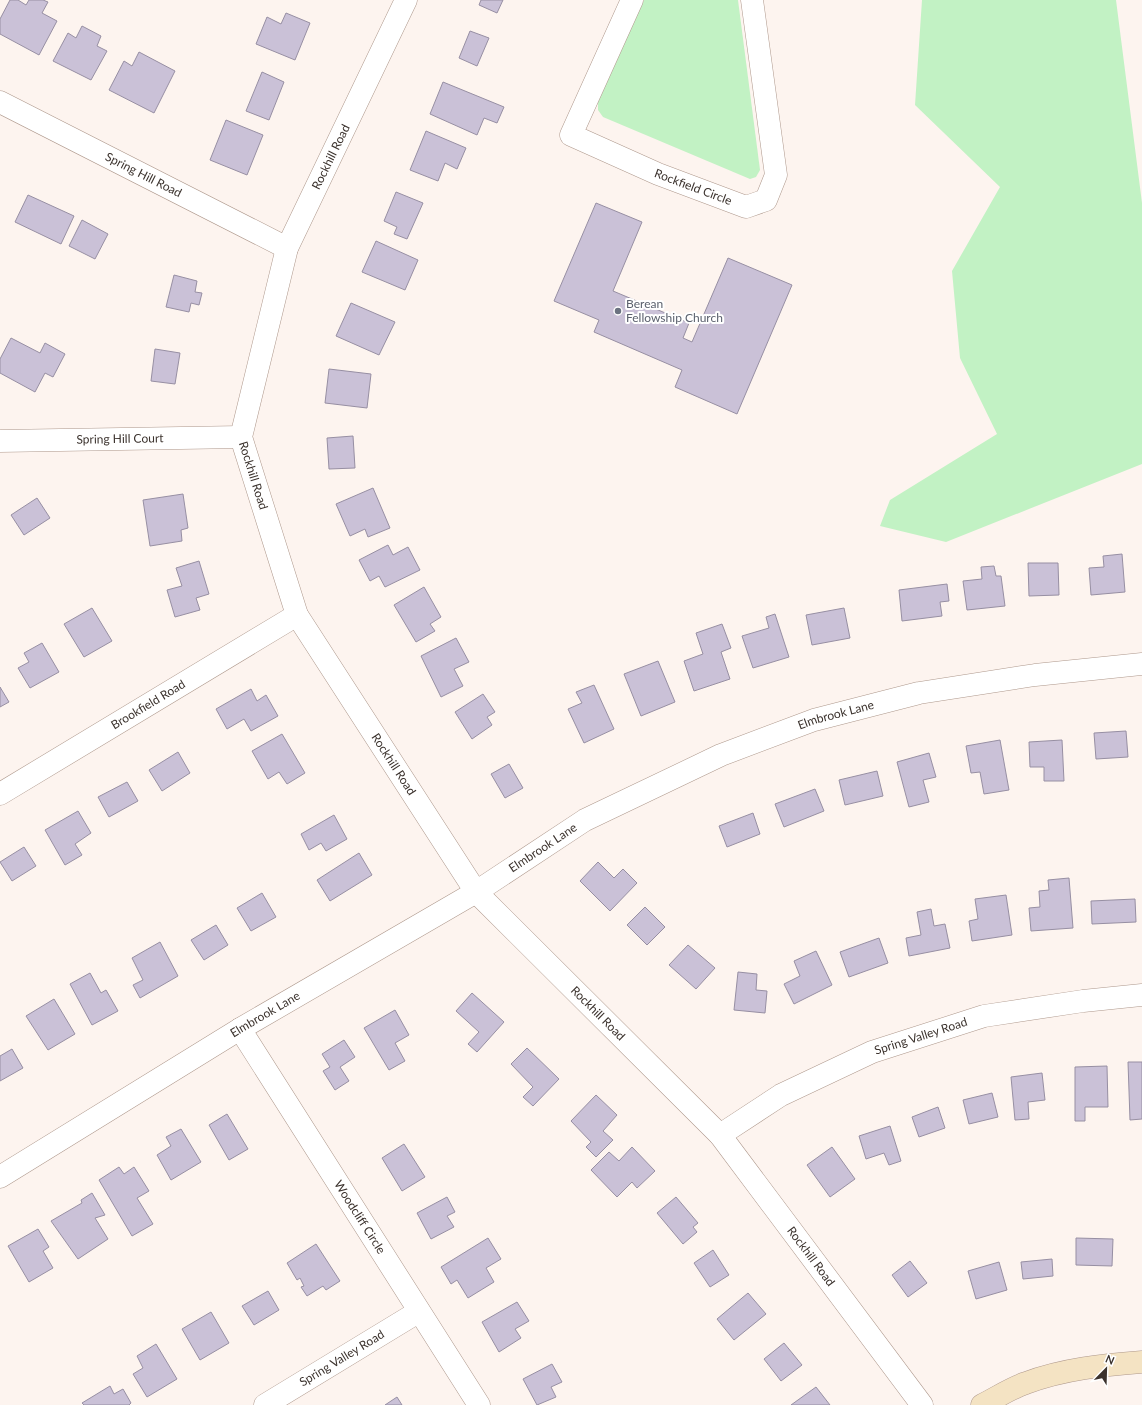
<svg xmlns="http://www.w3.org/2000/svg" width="1142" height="1405" viewBox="0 0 1142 1405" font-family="Lato,sans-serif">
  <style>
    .green { fill: #c2f2c4 }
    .building { fill: #cac1d7; stroke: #978fa3 }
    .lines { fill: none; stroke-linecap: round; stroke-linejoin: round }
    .street-casing { stroke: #ae988c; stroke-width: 23 }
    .secondary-casing { stroke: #ae988c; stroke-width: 23 }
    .street { stroke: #fff; stroke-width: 22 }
    .secondary { stroke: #f4e3c3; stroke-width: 22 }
    .worship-dot { fill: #6b7280; stroke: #fff; stroke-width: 1.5 }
    .labels { text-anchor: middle; stroke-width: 4; stroke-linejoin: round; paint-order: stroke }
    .street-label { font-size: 12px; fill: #3b322d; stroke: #fff }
    .worship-label { font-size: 12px; fill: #5b616d; stroke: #fff; text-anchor: start }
  </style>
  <rect width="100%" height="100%" fill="#fdf4ef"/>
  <g class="green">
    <path d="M644,0H738L760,170L756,177L750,179L603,117L598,110V102Z"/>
    <path d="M922,0H1116L1142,203V464L946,542L880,526L890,500L997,434L960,358L952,271L1000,187L915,105Z"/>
  </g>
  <g class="building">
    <path d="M10,0H18L26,5L29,0H43L48,2L42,13L57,21L39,55L0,34V19Z"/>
    <path d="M481,0H503L497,13L479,5Z"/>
    <path d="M286,13L310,23L295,60L256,44L267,17L281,24Z"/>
    <path d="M82,26L101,36L97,46L107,51L91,80L53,61L68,33L76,38Z"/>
    <path d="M470,31L489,38L477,66L459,58Z"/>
    <path d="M139,52L175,71L154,113L109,90L124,61L132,66Z"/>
    <path d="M262,72L284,82L269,120L246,111Z"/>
    <path d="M443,82L504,107L497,123L484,118L477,135L430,114Z"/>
    <path d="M226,120L263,135L247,175L210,160Z"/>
    <path d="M426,131L466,148L457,169L445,163L438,181L410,170Z"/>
    <path d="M396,192L423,203L407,239L394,234L397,227L384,221Z"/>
    <path d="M28,195L74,216L61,244L15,222Z"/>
    <path d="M596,203L642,222L613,291L689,323L683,338L692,342L728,258L792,285L737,414L675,387L682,370L594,332L599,320L554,301Z"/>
    <path d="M82,220L108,234L95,259L69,246Z"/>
    <path d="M376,241L418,260L405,290L362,272Z"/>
    <path d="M174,275L197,281L195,292L202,293L199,305L191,303L189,312L166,307Z"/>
    <path d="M351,303L395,322L379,355L336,336Z"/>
    <path d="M11,338L40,353L45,343L65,354L53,377L45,373L35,392L0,373V359Z"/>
    <path d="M155,349L180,353L175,384L151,381Z"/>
    <path d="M329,369L371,374L367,408L325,403Z"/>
    <path d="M353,436L355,468L329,469L327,438Z"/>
    <path d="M373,488L390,528L368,537L365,529L350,536L336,504Z"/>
    <path d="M183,494L188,528L181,530L182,541L150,546L143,500Z"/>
    <path d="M37,498L50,518L24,535L11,515Z"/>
    <path d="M388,545L393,555L408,547L420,570L385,587L379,576L370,581L359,560Z"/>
    <path d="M1122,554L1125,592L1091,595L1089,568L1104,567L1103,556Z"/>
    <path d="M199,561L209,594L196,598L200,610L175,617L167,590L182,586L176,568Z"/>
    <path d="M1028,563H1058L1059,595L1029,596Z"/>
    <path d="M994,566L996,576H1001L1005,606L967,610L963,581L982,579L981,567Z"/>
    <path d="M947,584L949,601L940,602L942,616L902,621L899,590Z"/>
    <path d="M424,587L441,617L430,624L435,631L416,642L394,605Z"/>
    <path d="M92,608L112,641L84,657L64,624Z"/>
    <path d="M844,608L850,638L812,645L806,615Z"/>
    <path d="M775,614L789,657L753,668L742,636L769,628L766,617Z"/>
    <path d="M722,624L731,648L721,652L730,679L694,691L684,661L703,654L696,633Z"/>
    <path d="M456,638L469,662L454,669L463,686L441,697L421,656Z"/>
    <path d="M42,643L59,672L30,688L18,668L29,662L24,653Z"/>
    <path d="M658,661L675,702L641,716L624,674Z"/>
    <path d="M594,685L614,729L584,743L568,709L582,703L576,692Z"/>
    <path d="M0,687L9,702L0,707Z"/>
    <path d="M251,689L257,701L266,695L278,716L251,731L244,719L227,729L216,709Z"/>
    <path d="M483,694L495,712L487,717L492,725L472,739L455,712Z"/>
    <path d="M1126,731L1128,757L1096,759L1094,733Z"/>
    <path d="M282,734L305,773L287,784L279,772L268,779L252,751Z"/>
    <path d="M1000,740L1009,790L984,794L980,772L971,773L966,746Z"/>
    <path d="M1062,740L1064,781H1044V767H1030L1029,742Z"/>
    <path d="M178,752L190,773L162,791L149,770Z"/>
    <path d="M929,753L936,777L923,780L929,802L909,807L897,762Z"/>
    <path d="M509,764L523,788L505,798L491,774Z"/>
    <path d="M877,771L883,796L845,805L839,780Z"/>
    <path d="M127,782L138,801L109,817L98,797Z"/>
    <path d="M815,789L824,811L784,827L775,804Z"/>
    <path d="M78,811L91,833L75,844L82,855L65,865L45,830Z"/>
    <path d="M753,813L760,834L727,847L719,826Z"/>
    <path d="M334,815L347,839L326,851L321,843L309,850L301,834Z"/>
    <path d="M24,847L36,866L12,881L0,862Z"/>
    <path d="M359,853L372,875L330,901L317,880Z"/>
    <path d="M598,862L614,878L623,869L637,883L610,911L580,881Z"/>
    <path d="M1069,878L1073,928L1031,931L1029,908L1040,907L1039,891L1049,890L1048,880Z"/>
    <path d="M262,893L276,917L251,931L237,908Z"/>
    <path d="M1006,895L1012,935L972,941L969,921L978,919L975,899Z"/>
    <path d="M1135,899L1136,922L1092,924L1091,901Z"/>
    <path d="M645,907L665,927L647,945L627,925Z"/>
    <path d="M931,909L934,926L945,924L950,948L909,956L906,938L921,935L917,912Z"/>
    <path d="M216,925L228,945L204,960L191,940Z"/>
    <path d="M879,938L888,963L849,977L840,952Z"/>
    <path d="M160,942L178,976L140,998L133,985L143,980L132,958Z"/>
    <path d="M688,945L715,968L696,989L669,965Z"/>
    <path d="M816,951L832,985L794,1004L784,984L800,976L794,961Z"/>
    <path d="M738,972L757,974L756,990L767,991L765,1013L734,1010Z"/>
    <path d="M90,973L101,993L106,990L118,1011L92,1025L70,984Z"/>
    <path d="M472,993L504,1022L477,1052L468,1044L479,1032L456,1011Z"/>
    <path d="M54,999L75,1034L48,1050L26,1016Z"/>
    <path d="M395,1010L409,1035L395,1043L405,1061L389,1070L364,1028Z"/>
    <path d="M344,1040L355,1057L340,1067L349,1081L335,1090L323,1071L330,1067L322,1054Z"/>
    <path d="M527,1048L559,1079L533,1106L523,1097L533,1087L511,1064Z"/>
    <path d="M12,1049L23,1068L0,1081V1056Z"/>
    <path d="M1128,1062H1142V1119L1130,1120Z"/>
    <path d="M1107,1066L1108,1107H1085V1121H1075V1067Z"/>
    <path d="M1042,1073L1045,1100L1028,1102L1029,1119L1015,1120L1011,1077Z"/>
    <path d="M992,1093L998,1117L969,1124L963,1100Z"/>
    <path d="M596,1095L617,1115L603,1131L613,1140L596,1157L586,1147L591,1142L571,1121Z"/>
    <path d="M938,1107L945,1128L919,1137L912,1117Z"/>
    <path d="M227,1114L248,1149L229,1160L209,1125Z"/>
    <path d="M890,1126L901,1161L889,1165L884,1153L866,1159L859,1136Z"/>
    <path d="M181,1129L201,1162L171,1180L157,1155L171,1146L166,1137Z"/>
    <path d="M404,1144L425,1177L402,1191L382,1158Z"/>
    <path d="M632,1147L655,1171L637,1188L632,1182L617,1197L591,1170L609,1152L619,1161Z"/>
    <path d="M832,1147L855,1179L830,1197L807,1165Z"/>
    <path d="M119,1167L124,1174L134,1167L149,1191L137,1198L153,1224L132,1236L99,1180Z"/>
    <path d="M92,1193L105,1215L95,1218L108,1239L78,1259L51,1221L82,1203L81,1200Z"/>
    <path d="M447,1197L455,1212L447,1216L454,1227L431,1239L417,1213Z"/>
    <path d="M676,1197L698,1223L693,1227L697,1232L683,1244L657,1213Z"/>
    <path d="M38,1229L49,1247L43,1251L53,1268L29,1282L8,1246Z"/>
    <path d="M488,1238L501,1259L486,1268L494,1282L468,1298L457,1280L451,1284L441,1267Z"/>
    <path d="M1076,1238L1113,1239L1112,1266L1076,1265Z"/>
    <path d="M316,1244L340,1281L326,1290L323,1286L307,1296L301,1287L304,1286L300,1278L297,1280L287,1263Z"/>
    <path d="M713,1250L729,1275L710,1287L694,1263Z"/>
    <path d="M1052,1259L1053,1276L1023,1279L1021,1262Z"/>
    <path d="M910,1261L927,1283L908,1297L892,1275Z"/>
    <path d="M999,1262L1007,1290L976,1299L968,1271Z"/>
    <path d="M268,1291L279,1310L254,1325L242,1306Z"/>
    <path d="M748,1293L766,1314L734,1340L717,1319Z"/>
    <path d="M517,1302L529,1321L515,1329L521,1338L499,1352L482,1322Z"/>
    <path d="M211,1312L229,1343L200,1360L182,1329Z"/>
    <path d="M784,1343L802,1365L781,1381L764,1359Z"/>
    <path d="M156,1344L177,1379L147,1397L133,1374L143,1368L137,1356Z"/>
    <path d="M552,1364L562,1382L551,1387L556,1397L537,1405L523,1379Z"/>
    <path d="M110,1386L114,1394L123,1389L131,1403L129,1405H84L82,1403Z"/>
    <path d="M816,1387L830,1405H791Z"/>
    <path d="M397,1397L402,1405H385Z"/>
  </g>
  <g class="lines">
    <defs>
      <g id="street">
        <path id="s1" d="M406,0L287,248L241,437L297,615L476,892L720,1135L922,1405"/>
        <path id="s2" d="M632,0L571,135L658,174L746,207L766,200L776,175L752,0"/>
        <path id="s3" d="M0,102L287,248"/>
        <path id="s4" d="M0,441L241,437"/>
        <path id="s5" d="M0,794L297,615"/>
        <path id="s6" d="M240,1029L479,1405"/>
        <path id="s7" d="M720,1135L781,1095L872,1052L984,1016L1083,1001L1142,995"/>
        <path id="s8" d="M0,1177L240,1029L476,892L585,820L721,755L814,720L919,693L1035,675L1142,664"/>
        <path id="s9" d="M265,1405L418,1312"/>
      </g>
      <path id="secondary" d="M982,1405C996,1398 1011,1388 1026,1383C1063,1369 1103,1365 1142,1362"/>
    </defs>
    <use href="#street" class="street-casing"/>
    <use href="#secondary" class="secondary-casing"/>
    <use href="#street" class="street"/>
    <use href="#secondary" class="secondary"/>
  </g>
  <circle class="worship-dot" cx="618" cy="311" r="4"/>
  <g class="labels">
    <g class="street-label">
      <text transform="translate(331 157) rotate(-64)" y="4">Rockhill Road</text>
      <text dy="4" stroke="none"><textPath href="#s3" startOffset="161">Spring Hill Road</textPath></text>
      <text dy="4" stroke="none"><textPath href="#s2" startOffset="281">Rockfield Circle</textPath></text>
      <text dy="4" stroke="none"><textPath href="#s4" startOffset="120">Spring Hill Court</textPath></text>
      <text dy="4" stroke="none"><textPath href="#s1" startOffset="510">Rockhill Road</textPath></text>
      <text dy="4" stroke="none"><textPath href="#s5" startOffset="173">Brookfield Road</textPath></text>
      <text dy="4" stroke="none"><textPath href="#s8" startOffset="958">Elmbrook Lane</textPath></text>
      <text dy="4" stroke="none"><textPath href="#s1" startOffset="834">Rockhill Road</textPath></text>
      <text dy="4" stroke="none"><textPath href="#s8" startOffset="635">Elmbrook Lane</textPath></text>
      <text dy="4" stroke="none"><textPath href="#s1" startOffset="1158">Rockhill Road</textPath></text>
      <text dy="4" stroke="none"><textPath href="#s8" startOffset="311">Elmbrook Lane</textPath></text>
      <text dy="4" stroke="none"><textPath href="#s7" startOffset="225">Spring Valley Road</textPath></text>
      <text dy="4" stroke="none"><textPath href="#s6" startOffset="223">Woodcliff Circle</textPath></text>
      <text dy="4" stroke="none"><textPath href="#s1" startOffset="1482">Rockhill Road</textPath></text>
      <text dy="4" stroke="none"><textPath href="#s9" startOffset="90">Spring Valley Road</textPath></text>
    </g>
    <g class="worship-label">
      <text x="626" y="308">Berean<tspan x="626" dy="14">Fellowship Church</tspan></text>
    </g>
  </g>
  <g transform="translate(1106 1369) rotate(23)" stroke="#ffffff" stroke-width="3" paint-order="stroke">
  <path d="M0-3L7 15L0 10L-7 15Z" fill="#3b322d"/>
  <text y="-6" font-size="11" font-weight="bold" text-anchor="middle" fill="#3b322d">N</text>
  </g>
</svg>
